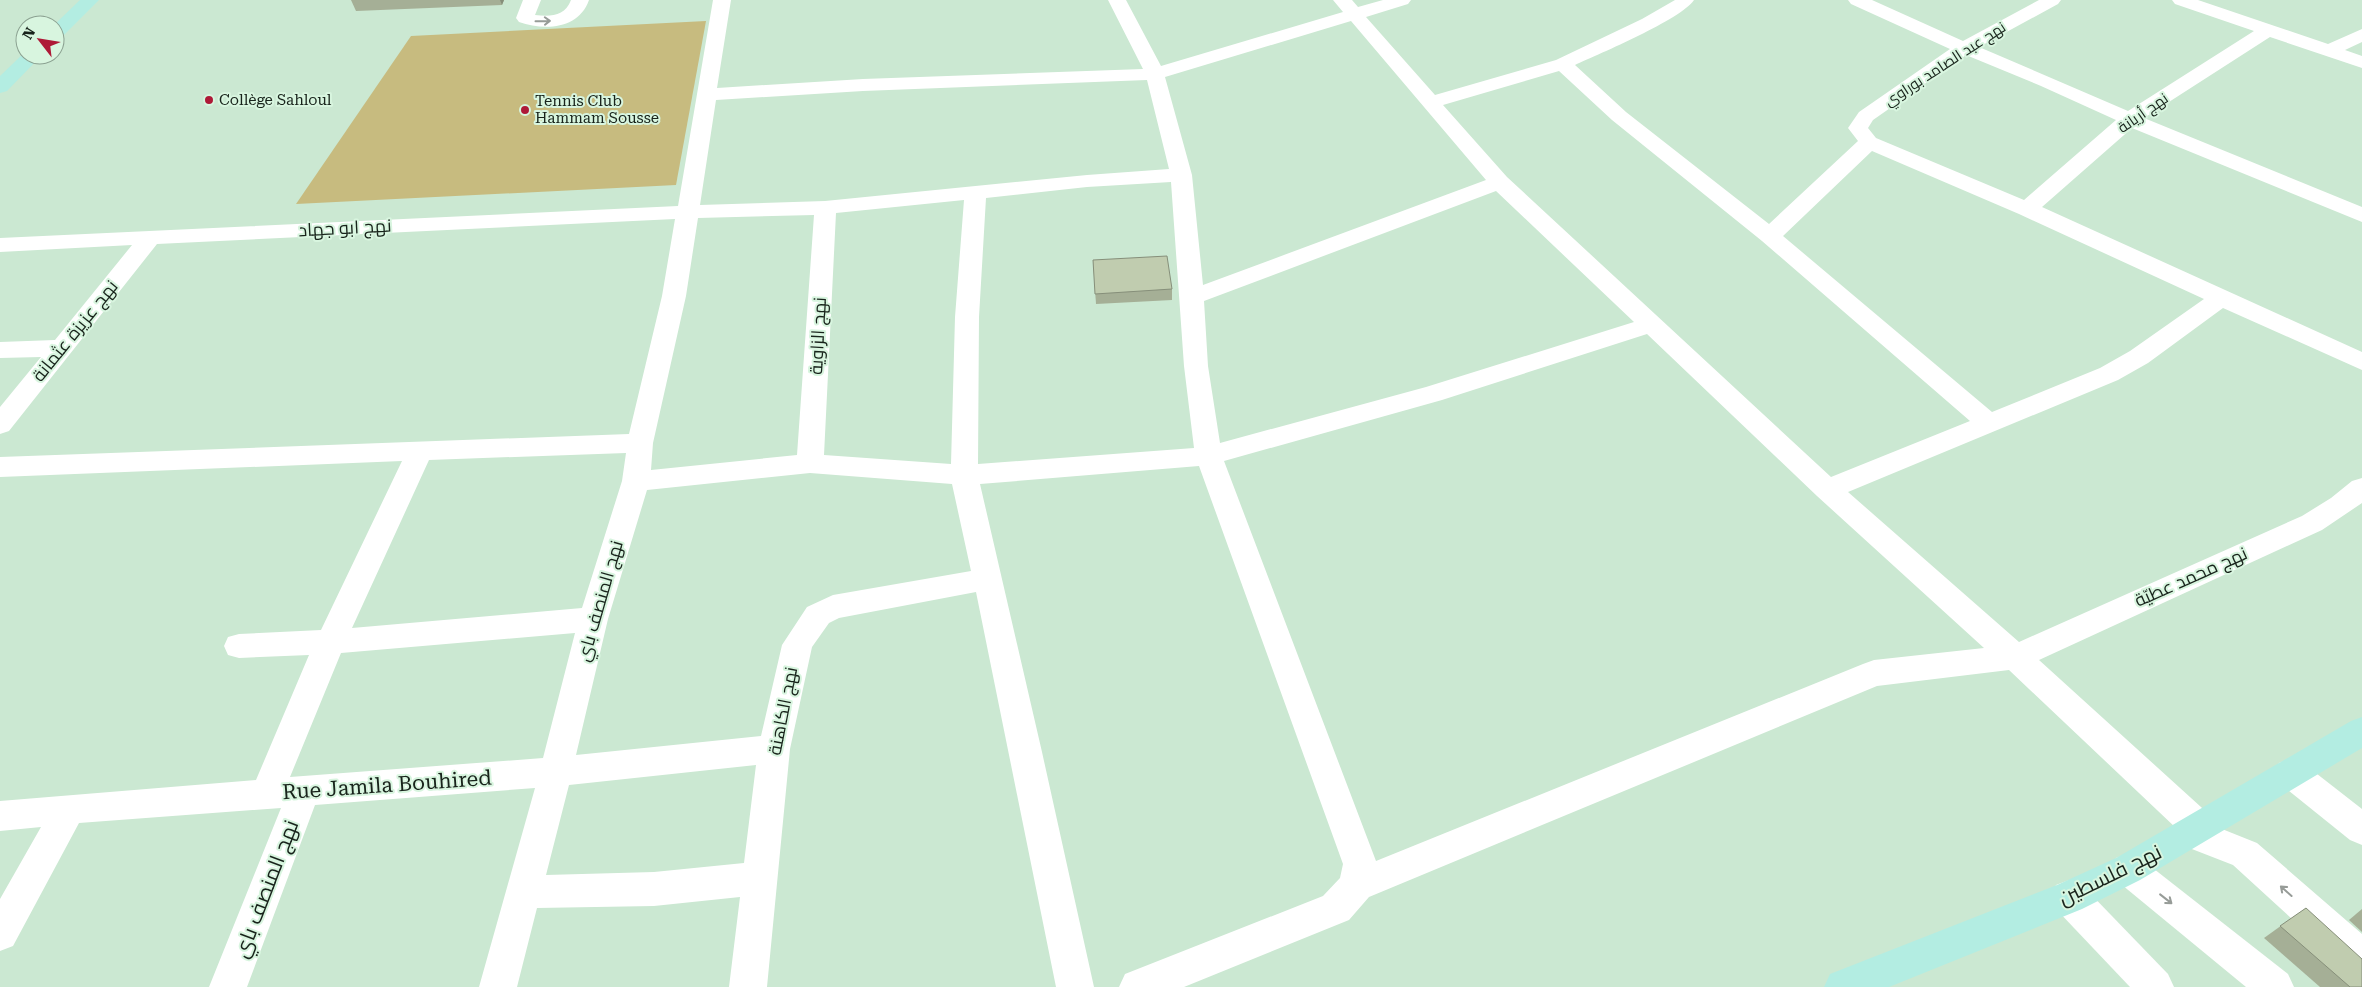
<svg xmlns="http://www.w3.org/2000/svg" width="2362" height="987" viewBox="0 0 2362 987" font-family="'Roboto Serif',Cairo,serif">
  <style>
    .green { fill: #c7bb7f }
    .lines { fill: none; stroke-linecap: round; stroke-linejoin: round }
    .minor { fill: #fff; fill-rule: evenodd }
    .major { fill: #b3ede2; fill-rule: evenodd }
    .wall { fill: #a5af96 }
    .shaded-wall { fill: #868f7a }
    .building { fill: #c0ccaf; stroke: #868f7a }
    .oneway { stroke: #979c98 }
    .poi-dot { fill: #ae1937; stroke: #d8f5df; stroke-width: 2 }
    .labels { text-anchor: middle; stroke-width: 4; stroke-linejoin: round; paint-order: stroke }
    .far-street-label { font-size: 15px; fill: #18231b; stroke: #d8f5df }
    .far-poi-label { font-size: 15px; fill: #18231b; stroke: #d8f5df; text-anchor: start }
    .street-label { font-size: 18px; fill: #18231b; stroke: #d8f5df }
    .near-street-label { font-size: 21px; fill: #18231b; stroke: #d8f5df }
  </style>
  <rect width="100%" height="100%" fill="#cbe8d2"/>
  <path class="green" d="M706,21L676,185L296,204L411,36Z"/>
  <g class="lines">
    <g class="minor">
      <path d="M523,0H541L535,15C551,17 565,16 571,0H589C579,29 545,31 519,22L516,18Z"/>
      <path d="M713,0H731L717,88L863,79L1143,69L1108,0H1126L1161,66L1343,12L1333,0H1352L1358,7L1383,0H1411L1408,4L1366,17L1435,95L1556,60L1642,19L1675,0H1694C1680,20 1601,53 1575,65L1626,112L1769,224L1858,141L1848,128L1859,112L1950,49L1851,4L1848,0H1872L1963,41L2039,0H2061L2058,4L1979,47L2128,111L2254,31L2175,4L2172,0H2198L2328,44L2362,29V42L2345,50L2362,56V68L2270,37L2144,118L2362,207V222L2132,128L2042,207L2362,352V370L2223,308L2148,363L2118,380L1848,492L2019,642L2302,516L2331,498L2352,481L2362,478V503L2322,530L2039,660L2212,817L2217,827L2257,843L2362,934V976L2349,971L2233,865L2179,844L2174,833L2176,828L2009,670L1877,686L1369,897L1349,920L1184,987H1119L1125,974L1323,896L1340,878L1343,864L1199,466L980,484L1042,752L1094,987H1056L976,592L839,618L829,623L812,647L790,749L767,987H729L740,897L654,906L537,908L517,987H479L535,788L315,805L247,987H209L281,808L79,823L13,946L0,951V899L41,827L0,831V801L256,780L309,655L239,658L228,655L224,646L228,637L239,634L321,630L402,461L0,477V457L629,434L662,296L675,219L157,244L9,431L0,434V407L41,357L0,358V342L55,340L132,245L0,252V238L678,206ZM1351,21L1486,180L1203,285L1192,175L1165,77ZM1966,55L2041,86L2116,120L2024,200L1876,138L1868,128L1873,120ZM1559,71L1612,120L1762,241L1970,421L1831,477L1507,177L1443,105ZM1147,80L1169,169L1087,175L825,201L700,205L716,100L863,91ZM1872,151L2019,214L2204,299L2130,351L2100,368L1992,412L1783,236ZM1171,182L1184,366L1194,448L978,464L979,317L986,198L1087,187ZM1496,191L1634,322L1426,387L1220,443L1208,366L1204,301ZM964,200L955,317L951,464L824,455L836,213ZM814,215L797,455L651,470L653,443L686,296L698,218ZM1647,334L1817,496L1984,648L1874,660L1863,664L1376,861L1224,461L1442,400ZM626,453L622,481L582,608L352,628L429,460ZM810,473L952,484L971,571L833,595L807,607L782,645L761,736L576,755L608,619L647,490ZM575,633L543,758L290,777L341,653ZM756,765L744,863L654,872L546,875L569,785Z"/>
      <path d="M2291,758L2303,763L2362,809V845L2350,840L2279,783L2274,773L2279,763Z"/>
      <path d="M2128,853L2140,858L2288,974L2294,987H2246L2116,880L2111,869L2116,858Z"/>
      <path d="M2069,880L2082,885L2168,974L2174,987H2130L2056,909L2051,897L2056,885Z"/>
    </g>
    <g class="major">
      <path d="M80,0H99L61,38L55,40L54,25Z"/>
      <path d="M25,52V55H42L7,91L0,93V76Z"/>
      <path d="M2362,717V748L2140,880L2082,909L1889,987H1824L1830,974L2057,885L2116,858L2351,721Z"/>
    </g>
  </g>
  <g class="wall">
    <path d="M351,0H504L502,5L356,11Z"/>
    <path d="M1093,260L1172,289V300L1096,304Z"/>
    <path d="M2306,908L2362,987H2320L2264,938Z"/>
    <path d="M2362,909V932L2349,920Z"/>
  </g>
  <path class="shaded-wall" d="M500,0H504L502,5Z"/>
  <g class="building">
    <path d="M1167,256L1172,289L1095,294L1093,260Z"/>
    <path d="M2306,908L2362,959V987H2350L2280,926Z"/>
  </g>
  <defs><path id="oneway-shaft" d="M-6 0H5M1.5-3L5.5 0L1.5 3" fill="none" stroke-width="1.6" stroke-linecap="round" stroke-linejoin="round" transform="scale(1.25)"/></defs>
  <g class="oneway">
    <use href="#oneway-shaft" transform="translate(543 21) rotate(-1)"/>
    <use href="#oneway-shaft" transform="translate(2286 891) rotate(-138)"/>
    <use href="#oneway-shaft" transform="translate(2166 899) rotate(38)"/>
  </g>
  <g class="poi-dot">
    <circle cx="209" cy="100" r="5"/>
    <circle cx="525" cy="110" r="5"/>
  </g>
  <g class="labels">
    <g class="far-street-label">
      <text transform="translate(1945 64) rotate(-33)" y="5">نهج عبد الصامد بوراوي</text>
      <text transform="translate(2143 113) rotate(-35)" y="5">نهج أريانة</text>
    </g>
    <g class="far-poi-label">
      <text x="219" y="105">Collège Sahloul</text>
      <text x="535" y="106">Tennis Club<tspan x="535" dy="17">Hammam Sousse</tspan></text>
    </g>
    <g class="street-label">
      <text transform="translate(345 228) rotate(-3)" y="6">نهج ابو جهاد</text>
      <text transform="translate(75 331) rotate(-51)" y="6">نهج عزيزة عثمانة</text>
      <text transform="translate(818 336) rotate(-87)" y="6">نهج الزاوية</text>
      <text transform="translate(2191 577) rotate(-24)" y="6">نهج محمد عطيّة</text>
      <text transform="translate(600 601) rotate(-74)" y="6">نهج المنصف باي</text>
      <text transform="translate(783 711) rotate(-79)" y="6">نهج الكاهنة</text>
    </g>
    <g class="near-street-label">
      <text transform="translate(387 785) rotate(-4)" y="7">Rue Jamila Bouhired</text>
      <text transform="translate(2110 875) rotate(-26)" y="7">نهج فلسطين</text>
      <text transform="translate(266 889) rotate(-69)" y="7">نهج المنصف باي</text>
    </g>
  </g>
  <g transform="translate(40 40) rotate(301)"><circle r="24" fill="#d8f5df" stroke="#8ba191"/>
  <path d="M0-4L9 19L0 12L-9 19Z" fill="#ae1937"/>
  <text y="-8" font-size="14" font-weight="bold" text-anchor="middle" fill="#18231b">N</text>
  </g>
</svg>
